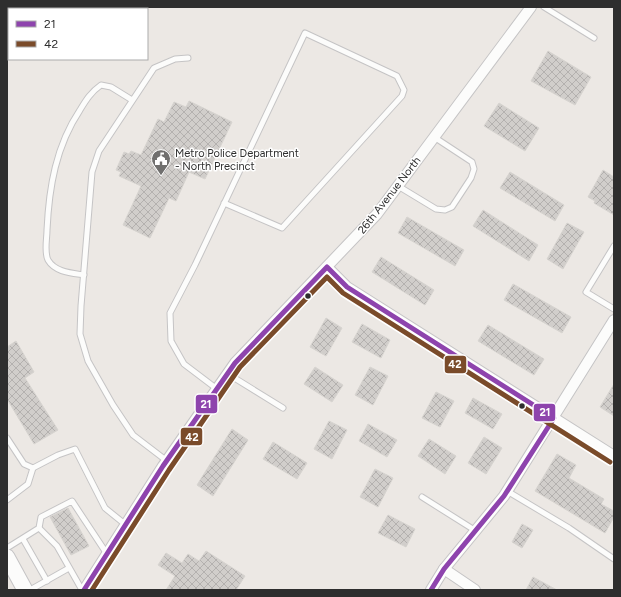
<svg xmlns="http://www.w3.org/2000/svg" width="621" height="597" viewBox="0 0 621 597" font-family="Figtree,sans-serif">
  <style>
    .building { fill: url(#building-cross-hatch); stroke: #d7d4d0 }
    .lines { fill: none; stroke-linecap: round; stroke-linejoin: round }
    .lane-casing { stroke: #c5c4c5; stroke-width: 7 }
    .street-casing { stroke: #c5c4c5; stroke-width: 12 }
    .secondary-casing { stroke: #c5c4c5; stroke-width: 17 }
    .lane { stroke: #fcfcfb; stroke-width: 5 }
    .street { stroke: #fcfcfb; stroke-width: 10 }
    .secondary { stroke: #fcfcfb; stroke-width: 15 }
    .bus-1-casing { stroke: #fff; stroke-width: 8 }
    .bus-2-casing { stroke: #fff; stroke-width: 8 }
    .bus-1 { stroke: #8e44ad; stroke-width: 5 }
    .bus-2 { stroke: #7a4b2a; stroke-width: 5 }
    .bus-dot { fill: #2e2e2e; stroke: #fff; stroke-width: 1.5 }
    .labels { text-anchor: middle; stroke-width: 3; stroke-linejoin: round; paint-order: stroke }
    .poi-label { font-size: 11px; fill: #2e2e2e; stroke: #fff; text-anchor: start }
    .street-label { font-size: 11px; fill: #2e2e2e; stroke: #fff }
    .line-badge { stroke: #fff; stroke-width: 1.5 }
    .badge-label { font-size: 11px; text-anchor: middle; font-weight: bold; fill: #fff }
  </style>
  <defs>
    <pattern id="building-cross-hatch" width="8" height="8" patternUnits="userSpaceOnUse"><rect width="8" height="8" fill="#d1cecb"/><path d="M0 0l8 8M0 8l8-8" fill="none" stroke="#b4b1af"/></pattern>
  </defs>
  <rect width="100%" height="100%" fill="#ece8e4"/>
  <g class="building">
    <path d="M548,51L591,77L575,105L531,81Z"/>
    <path d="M189,101L232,122L205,179L189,172L176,201L169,198L150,238L123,225L141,186L119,176L121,172L116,170L124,152L129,154L131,151L141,155L158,119L164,122L174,102L186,107Z"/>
    <path d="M499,103L539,128L525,151L484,126Z"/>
    <path d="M603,170L614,177V215L594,203L595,201L588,197Z"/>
    <path d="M510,172L564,205L555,221L500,188Z"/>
    <path d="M483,210L538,245L529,261L473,226Z"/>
    <path d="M407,217L464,250L455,266L398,233Z"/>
    <path d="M567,223L584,232L563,269L547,259Z"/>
    <path d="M381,257L434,290L425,305L372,272Z"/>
    <path d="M513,284L571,317L562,333L504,300Z"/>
    <path d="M326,318L342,328L326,356L310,347Z"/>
    <path d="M362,324L390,340L381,358L352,342Z"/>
    <path d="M488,325L544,359L534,375L478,341Z"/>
    <path d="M16,341L34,372L25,378L58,430L34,444L7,399V347Z"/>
    <path d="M315,367L343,385L332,402L304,384Z"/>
    <path d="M370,367L388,376L373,405L355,395Z"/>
    <path d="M614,384V416L600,407Z"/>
    <path d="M436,392L454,401L440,427L422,418Z"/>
    <path d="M473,398L502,414L493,429L465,413Z"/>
    <path d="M329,421L347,430L332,459L314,449Z"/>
    <path d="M368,424L397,440L387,457L359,441Z"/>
    <path d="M232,429L248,440L213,496L197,485Z"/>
    <path d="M484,437L502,448L486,474L468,463Z"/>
    <path d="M429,439L456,456L445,474L418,456Z"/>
    <path d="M273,442L307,463L297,479L263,459Z"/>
    <path d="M557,454L576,465L569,478L604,499L601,504L614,511V517L605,533L535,491Z"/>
    <path d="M375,469L393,478L378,507L360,497Z"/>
    <path d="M68,508L89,546L71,555L50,517Z"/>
    <path d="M388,515L415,529L406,547L378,533Z"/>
    <path d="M522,524L533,530L522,548L512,542Z"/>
    <path d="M206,551L245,576L236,590H166L175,576L158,565L166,553L182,563L188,554L199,561Z"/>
    <path d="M533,577L557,590H526Z"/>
  </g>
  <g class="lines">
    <defs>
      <g id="lane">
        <path d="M544,7L594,38"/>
        <path d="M398,186L436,209L445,210L452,207L471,178L474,169L472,162L434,137"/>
        <path d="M614,246L586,292L614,309"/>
        <path d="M84,275C71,273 55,272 48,260C44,252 47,239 47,230C49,187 56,146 80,110C86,100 91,92 101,85L111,87L132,100"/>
        <path d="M228,374L283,408"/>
        <path d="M217,389L184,364L171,341L170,313L195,265L305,33L397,76L404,90L402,96L282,228L224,203"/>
        <path d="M7,438L24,464L33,468L58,455L75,449L105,508L126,525"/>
        <path d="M167,461L133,435L113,405L88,361L80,334L81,306L92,172L99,151L154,68L175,59L188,58"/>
        <path d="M507,491L569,528L614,559"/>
        <path d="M422,497L476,531"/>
        <path d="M7,500L28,484L33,468"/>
        <path d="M39,528L57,546L82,590"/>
        <path d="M23,539L47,581"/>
        <path d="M7,548L39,528L41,517L72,501L107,554"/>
        <path d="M30,590L69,568"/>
      </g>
      <g id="street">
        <path d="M327,267L347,287L614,456"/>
        <path d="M444,569L475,590"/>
        <path d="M84,590L163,466L235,363L377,214L531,7"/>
        <path d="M431,590L444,569L504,496L614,320"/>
      </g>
      <path id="secondary" d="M7,557L25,590"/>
    </defs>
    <use href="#lane" class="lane-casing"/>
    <use href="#street" class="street-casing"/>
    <use href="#secondary" class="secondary-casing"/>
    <use href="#lane" class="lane"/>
    <use href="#street" class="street"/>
    <use href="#secondary" class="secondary"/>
    <defs>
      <path id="bus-1" d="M84,590L163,466L235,363L327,267L347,287L554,418L504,496L444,569L431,590"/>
      <path id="bus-2" d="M92,590L169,470L240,367L327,277L343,293L610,462"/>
    </defs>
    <use href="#bus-1" class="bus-1-casing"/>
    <use href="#bus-2" class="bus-2-casing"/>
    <use href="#bus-1" class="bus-1"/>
    <use href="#bus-2" class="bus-2"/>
  </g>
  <defs>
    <symbol id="civic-pin" viewBox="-11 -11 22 30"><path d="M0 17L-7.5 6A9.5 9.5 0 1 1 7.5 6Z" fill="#706f6e" stroke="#fff"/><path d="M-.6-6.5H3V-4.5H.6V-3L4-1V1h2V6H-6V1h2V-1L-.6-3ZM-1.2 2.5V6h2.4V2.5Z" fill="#fff"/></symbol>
  </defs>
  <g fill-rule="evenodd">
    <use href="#civic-pin" x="150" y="148" width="22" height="30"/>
  </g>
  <g class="bus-dot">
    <circle cx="308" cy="296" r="3.5"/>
    <circle cx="522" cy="406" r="3.5"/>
  </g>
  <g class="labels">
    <g class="poi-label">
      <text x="175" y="157">Metro Police Department<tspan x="175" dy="13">- North Precinct</tspan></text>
    </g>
    <g class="street-label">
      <text transform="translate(389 195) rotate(-52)" y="4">26th Avenue North</text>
    </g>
  </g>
  <g class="line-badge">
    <rect x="444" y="355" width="23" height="19" rx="4" fill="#7a4b2a"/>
    <rect x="195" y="394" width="23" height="20" rx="4" fill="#8e44ad"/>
    <rect x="533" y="403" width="23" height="19" rx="4" fill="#8e44ad"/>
    <rect x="180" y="427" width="23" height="19" rx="4" fill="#7a4b2a"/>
  </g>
  <g class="badge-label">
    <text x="455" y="368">42</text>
    <text x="206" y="408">21</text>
    <text x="545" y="416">21</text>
    <text x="192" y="441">42</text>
  </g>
  <rect width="621" height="597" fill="none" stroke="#2e2e2e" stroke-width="16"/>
  <rect x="8" y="8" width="140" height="52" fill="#ffffff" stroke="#ababab"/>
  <rect x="16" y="21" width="20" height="6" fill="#8e44ad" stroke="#ababab"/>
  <text x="44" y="28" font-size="12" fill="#2e2e2e">21</text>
  <rect x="16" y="41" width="20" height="6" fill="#7a4b2a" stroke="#ababab"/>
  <text x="44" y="48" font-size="12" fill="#2e2e2e">42</text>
</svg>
